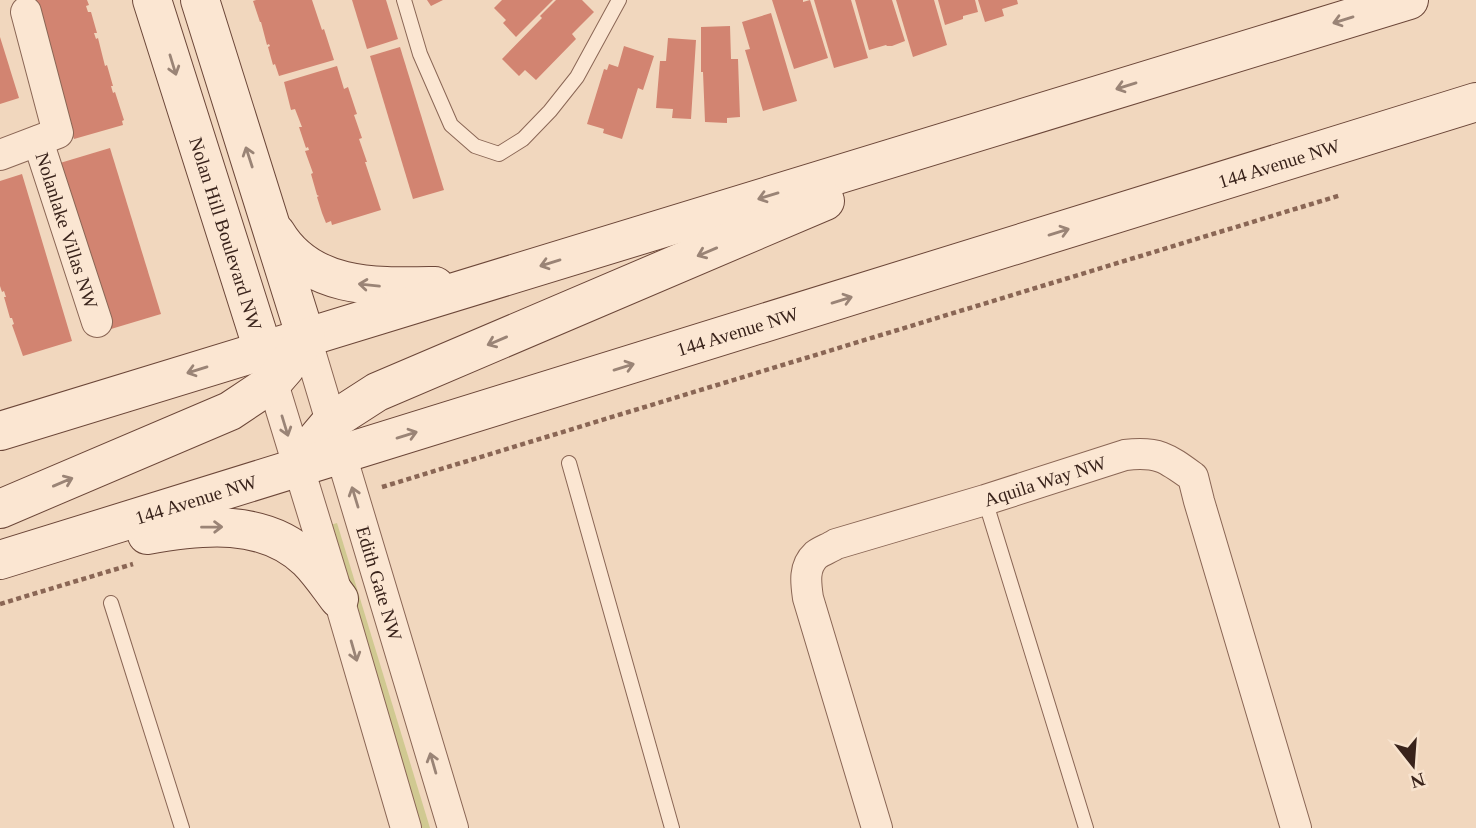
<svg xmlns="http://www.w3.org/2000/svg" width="1476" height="828" viewBox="0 0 1476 828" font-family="Georgia,serif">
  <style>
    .green { fill: #d0c991 }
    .building { fill: #d28471 }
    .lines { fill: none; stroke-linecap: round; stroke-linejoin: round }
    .lane-casing { stroke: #8a6655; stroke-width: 16 }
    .street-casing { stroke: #8a6655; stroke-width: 32 }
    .secondary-casing { stroke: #6c4739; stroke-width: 40 }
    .path { stroke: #8a6655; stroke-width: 4.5; stroke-dasharray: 5 3.5; stroke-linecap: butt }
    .lane { stroke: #fbe6d2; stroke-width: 14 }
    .street { stroke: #fbe6d2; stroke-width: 30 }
    .secondary { stroke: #fbe6d2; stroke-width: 38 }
    .oneway { stroke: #9a8476 }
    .labels { text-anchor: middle; stroke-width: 6; stroke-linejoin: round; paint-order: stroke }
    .street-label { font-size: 19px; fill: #39231b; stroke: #f8e3ce }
  </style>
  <rect width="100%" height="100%" fill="#f1d7be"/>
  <path class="green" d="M337,523L430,828H419L327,526Z"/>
  <g class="building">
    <path d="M32,0H87L89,5L86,6L88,12H91L97,33H94L96,39L98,38L105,66L107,65L113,86H111L113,93L115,92L124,120L122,121L123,125L74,139Z"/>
    <path d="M256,0H312L322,30L324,29L334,60L279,76L275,64L273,65L268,47L270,46L269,44L267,45L261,22H260L253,1Z"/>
    <path d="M352,0H386L398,39L367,49Z"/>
    <path d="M427,0H443L431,6Z"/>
    <path d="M502,0H553L516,37L503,23L506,20L494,8Z"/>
    <path d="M556,0H582L594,12L572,34L576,39L536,80L525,70L519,76L502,59L542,18L540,16Z"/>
    <path d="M772,0H803V2L810,0L828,58L794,69Z"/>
    <path d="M814,0H851L868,58L834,68Z"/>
    <path d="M855,0H892L905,41L892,46H887L886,45L869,50Z"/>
    <path d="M896,0H934L947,45L913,57Z"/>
    <path d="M938,0H975L978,12L963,16V19L945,25Z"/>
    <path d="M978,0H1017L1018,4L1002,9L1004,16L985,22Z"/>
    <path d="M771,13L797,101L763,111L745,50L750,49L742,22Z"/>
    <path d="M730,26L731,59H738L740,117L727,118V123L705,122L703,72H701V27Z"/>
    <path d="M0,37L19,98L0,104Z"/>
    <path d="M668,38L696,40L691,119L672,118L673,109L656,108L660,61H666Z"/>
    <path d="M624,46L654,56L643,90L638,88L622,139L603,133L604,129L587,124L604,69L607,70L609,64L618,67Z"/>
    <path d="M400,47L444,190L413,199L370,56Z"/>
    <path d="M337,66L344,89L348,87L357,114L354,115L362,138L359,139L367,162H365L381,210L332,225L331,221L326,223L322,213L317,197L319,196L317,195L311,174L313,173L305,151L309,150L308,147L306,148L299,127H302L295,109L291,110L284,82Z"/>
    <path d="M110,148L161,314L111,329L60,163Z"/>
    <path d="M22,174L72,341L23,356L12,325L14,324L12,318H10L4,297H6L4,291L2,292L0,286V181Z"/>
  </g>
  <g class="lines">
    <defs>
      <g id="lane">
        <path d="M404,0L420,54L451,125L475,146L499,154L523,139L550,111L577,77L619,0"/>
        <path d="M569,463L672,828"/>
        <path d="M985,500L1086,828"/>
        <path d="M111,603L182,828"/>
      </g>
      <g id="street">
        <path id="s1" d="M38,141L97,322"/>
        <path d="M0,155L58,133L26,12"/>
        <path id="s2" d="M306,338L453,828"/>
        <path d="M267,364L339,599L406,828"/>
        <path id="s3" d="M877,828L808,598C806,584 803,567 816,555C821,551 830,548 836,544L985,500L1125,455C1158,451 1167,458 1193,477L1199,501L1296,828"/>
      </g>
      <g id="secondary">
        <path id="s4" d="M152,0L263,350"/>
        <path d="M200,0L306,338"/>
        <path d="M276,233C310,290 377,287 435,286"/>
        <path d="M0,431L1409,0"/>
        <path d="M298,469L310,447L332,421L377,392L825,201"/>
        <path d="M0,509L230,411L272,383L285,368L306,338"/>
        <path d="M147,535C202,525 264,518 308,560C320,572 329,586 339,599"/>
        <path id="s5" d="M0,560L1476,102"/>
      </g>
    </defs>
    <use href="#lane" class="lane-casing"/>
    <use href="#street" class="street-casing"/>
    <use href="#secondary" class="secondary-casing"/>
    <g class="path">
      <path d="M382,487L1341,195"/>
      <path d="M0,604L133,564"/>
    </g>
    <use href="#lane" class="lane"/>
    <use href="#street" class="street"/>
    <use href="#secondary" class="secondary"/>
  </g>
  <defs><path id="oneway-shaft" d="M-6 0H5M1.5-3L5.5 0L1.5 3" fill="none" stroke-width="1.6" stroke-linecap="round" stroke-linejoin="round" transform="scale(1.75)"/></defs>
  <g class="oneway">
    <use href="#oneway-shaft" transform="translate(1343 20) rotate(163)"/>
    <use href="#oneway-shaft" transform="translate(173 65) rotate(73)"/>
    <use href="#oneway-shaft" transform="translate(1126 86) rotate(163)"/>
    <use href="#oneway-shaft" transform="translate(249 157) rotate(-108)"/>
    <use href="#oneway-shaft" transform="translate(768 196) rotate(163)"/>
    <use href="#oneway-shaft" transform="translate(1059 232) rotate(-17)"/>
    <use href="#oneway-shaft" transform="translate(707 252) rotate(157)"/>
    <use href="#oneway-shaft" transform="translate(550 263) rotate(163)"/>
    <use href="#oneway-shaft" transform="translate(369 285) rotate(-174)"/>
    <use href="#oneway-shaft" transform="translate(842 300) rotate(-17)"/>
    <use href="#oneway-shaft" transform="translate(497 341) rotate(157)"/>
    <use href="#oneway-shaft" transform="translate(624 367) rotate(-17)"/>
    <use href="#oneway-shaft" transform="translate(197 370) rotate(163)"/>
    <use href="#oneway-shaft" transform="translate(285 426) rotate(73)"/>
    <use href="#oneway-shaft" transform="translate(407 435) rotate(-17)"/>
    <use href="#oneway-shaft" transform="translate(63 482) rotate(-23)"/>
    <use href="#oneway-shaft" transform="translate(355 497) rotate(-107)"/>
    <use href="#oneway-shaft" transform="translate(212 527) rotate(-1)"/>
    <use href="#oneway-shaft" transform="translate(354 651) rotate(74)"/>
    <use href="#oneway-shaft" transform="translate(433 763) rotate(-106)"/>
  </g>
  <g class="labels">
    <g class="street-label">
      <text dy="7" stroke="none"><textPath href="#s5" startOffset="1339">144 Avenue NW</textPath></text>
      <text dy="7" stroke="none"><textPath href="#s1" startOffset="94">Nolanlake Villas NW</textPath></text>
      <text dy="7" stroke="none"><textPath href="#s4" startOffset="245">Nolan Hill Boulevard NW</textPath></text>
      <text dy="7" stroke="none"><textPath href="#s5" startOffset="772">144 Avenue NW</textPath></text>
      <text dy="7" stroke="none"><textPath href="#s3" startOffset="527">Aquila Way NW</textPath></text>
      <text dy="7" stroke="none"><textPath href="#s5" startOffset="205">144 Avenue NW</textPath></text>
      <text dy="7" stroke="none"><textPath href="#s2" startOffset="256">Edith Gate NW</textPath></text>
    </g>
  </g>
  <g transform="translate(1413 765) rotate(163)" stroke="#f8e3ce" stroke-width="5" paint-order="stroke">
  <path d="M0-5L12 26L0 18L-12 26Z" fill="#39231b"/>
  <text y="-10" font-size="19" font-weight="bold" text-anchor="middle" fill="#39231b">N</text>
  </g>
</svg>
